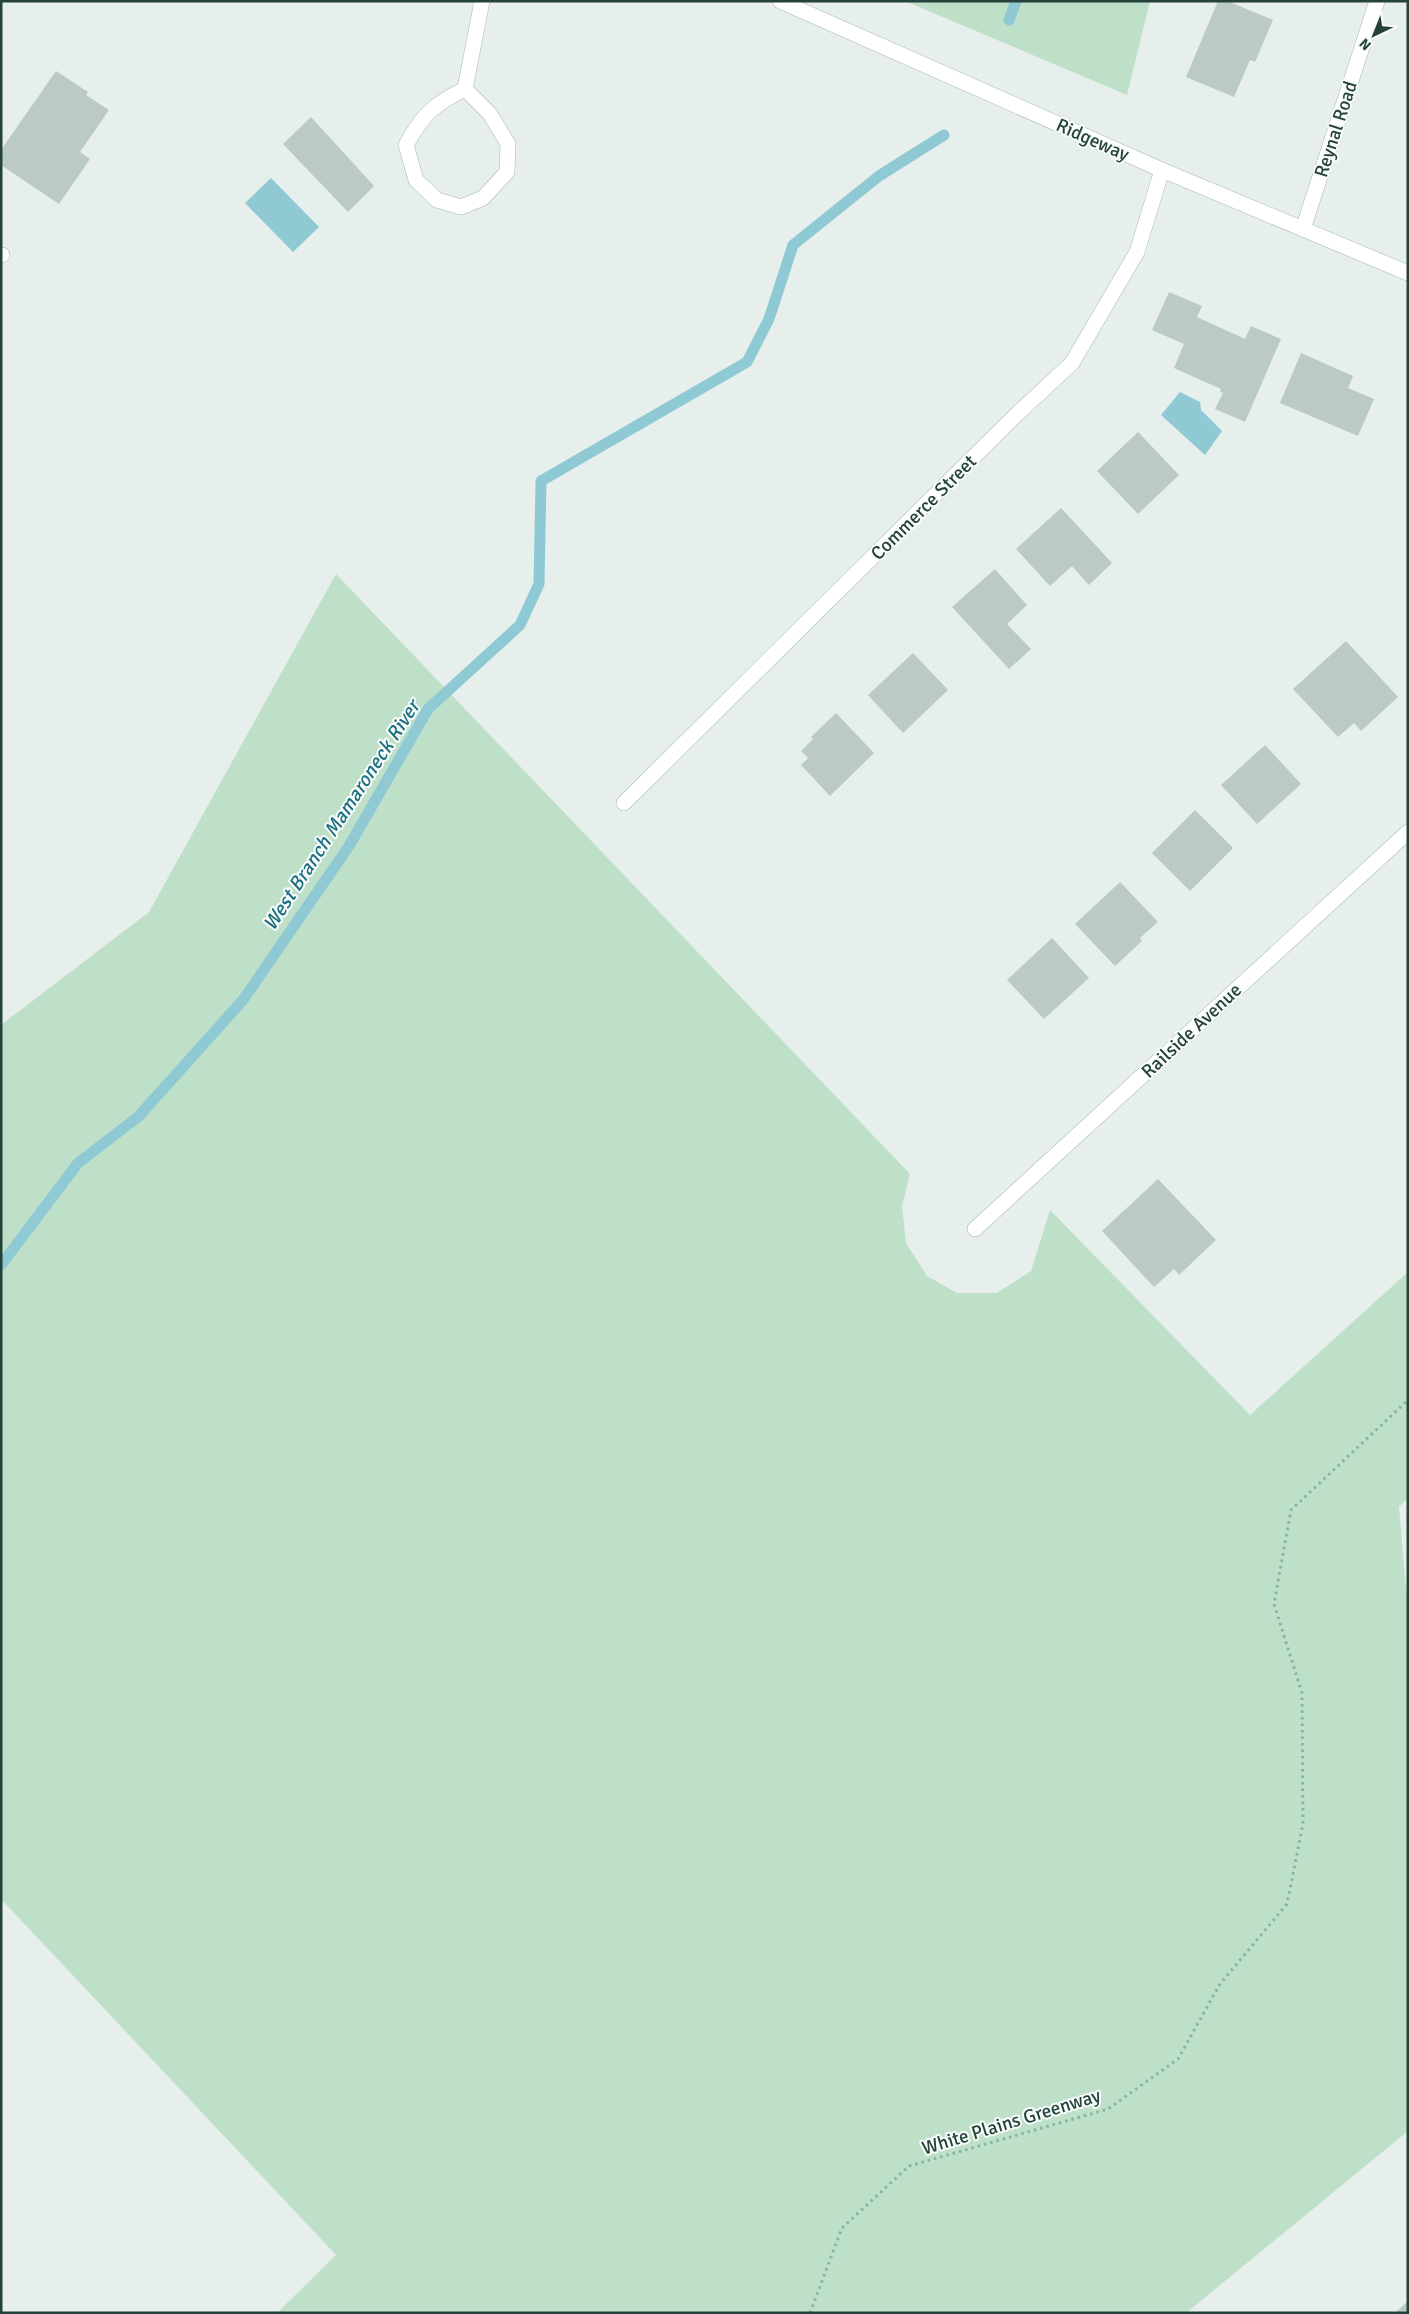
<svg xmlns="http://www.w3.org/2000/svg" width="1409" height="2314" viewBox="0 0 1409 2314" font-family="Signika,sans-serif">
  <style>
    .green { fill: #bfe0c8 }
    .water { fill: #8ec9d4 }
    .lines { fill: none; stroke-linecap: round; stroke-linejoin: round }
    .stream { stroke: #8ec9d4; stroke-width: 11 }
    .building { fill: #bbcac4 }
    .minor-casing { stroke: #a8b8b2; stroke-width: 16 }
    .path { stroke: #86b3a5; stroke-width: 3; stroke-dasharray: 2.5 4; stroke-linecap: butt }
    .minor { stroke: #fff; stroke-width: 15 }
    .labels { text-anchor: middle; stroke-width: 4; stroke-linejoin: round; paint-order: stroke }
    .street-label { font-size: 19px; fill: #24423a; stroke: #f7fbf9 }
    .water-label { font-size: 20px; font-style: italic; fill: #1c6f80; stroke: #f7fbf9 }
  </style>
  <rect width="100%" height="100%" fill="#e6efeb"/>
  <g class="green">
    <path d="M905,1H1150L1127,95Z"/>
    <path d="M336,574L910,1174L902,1206L906,1243L927,1276L957,1293H997L1031,1271L1050,1210L1250,1415L1408,1272V1498L1399,1507L1408,1612V2131L1186,2313H277L336,2255L1,1899V1025L149,912Z"/>
  </g>
  <g class="water">
    <path d="M271,178L319,227L293,252L245,203Z"/>
    <path d="M1180,392L1200,402L1201,410L1222,431L1205,455L1161,415Z"/>
  </g>
  <g class="lines">
    <g class="stream">
      <path d="M1009,20L1016,1"/>
      <path d="M1,1265L78,1163L138,1117L243,1000L349,846L428,709L520,625L539,584L541,481L747,362L769,319L793,245L879,176L944,135"/>
    </g>
  </g>
  <g class="building">
    <path d="M1218,1H1227L1273,20L1255,62L1250,60L1234,97L1186,77Z"/>
    <path d="M56,71L88,92L86,95L109,110L80,152L90,159L59,204L1,165V150Z"/>
    <path d="M311,117L374,186L348,212L283,144Z"/>
    <path d="M1169,292L1202,306L1197,317L1245,339L1251,326L1281,339L1245,422L1215,409L1223,393L1220,392L1221,389L1174,368L1184,344L1152,330Z"/>
    <path d="M1301,353L1353,376L1348,388L1374,399L1358,436L1280,403Z"/>
    <path d="M1138,432L1179,475L1138,514L1097,471Z"/>
    <path d="M1061,508L1112,563L1089,585L1072,566L1050,586L1016,549Z"/>
    <path d="M995,569L1027,605L1007,624L1031,649L1009,669L952,607Z"/>
    <path d="M1346,641L1398,697L1361,731L1354,723L1338,737L1293,689Z"/>
    <path d="M913,653L948,690L903,733L868,695Z"/>
    <path d="M836,713L874,753L830,796L801,765L808,758L801,751L813,739L811,737Z"/>
    <path d="M1265,745L1301,784L1257,824L1221,785Z"/>
    <path d="M1195,810L1233,848L1190,891L1152,853Z"/>
    <path d="M1120,882L1158,922L1140,938L1142,941L1115,966L1075,924Z"/>
    <path d="M1052,938L1089,978L1044,1019L1007,980Z"/>
    <path d="M1158,1179L1216,1240L1179,1275L1174,1269L1154,1287L1102,1231Z"/>
    <path d="M1408,2301V2313H1395Z"/>
  </g>
  <g class="lines">
    <defs>
      <g id="minor">
        <path d="M780,1L1162,170L1408,273"/>
        <path d="M465,89L490,114L508,144L507,172L483,198L461,207L437,200L416,180L406,145C423,114 434,104 465,89Z"/>
        <path d="M465,89L482,1"/>
        <path d="M1303,229L1377,1"/>
        <path d="M1,255H2"/>
        <path d="M624,803L1017,414L1072,363L1137,252L1162,170"/>
        <path d="M975,1229L1408,832"/>
      </g>
    </defs>
    <use href="#minor" class="minor-casing"/>
    <path class="path" d="M810,2313L842,2228L909,2166L1108,2109L1178,2059L1220,1984L1287,1904L1303,1824L1302,1693L1274,1604L1291,1510L1408,1400"/>
    <use href="#minor" class="minor"/>
  </g>
  <g class="labels">
    <g class="street-label">
      <text transform="translate(1335 129) rotate(-72)" y="7">Reynal Road</text>
      <text transform="translate(1093 139) rotate(24)" y="7">Ridgeway</text>
      <text transform="translate(923 507) rotate(-45)" y="7">Commerce Street</text>
      <text transform="translate(1191 1030) rotate(-43)" y="7">Railside Avenue</text>
      <text transform="translate(1011 2121) rotate(-17)" y="7">White Plains Greenway</text>
    </g>
    <g class="water-label">
      <text transform="translate(341 815) rotate(-57)" y="7">West Branch Mamaroneck River</text>
    </g>
  </g>
  <rect width="1409" height="2314" fill="none" stroke="#24423a" stroke-width="5"/>
  <g transform="translate(1374 35) rotate(223)" stroke="#f7fbf9" stroke-width="4" paint-order="stroke">
  <path d="M0-4L9 19L0 12L-9 19Z" fill="#24423a"/>
  <text y="-8" font-size="14" font-weight="bold" text-anchor="middle" fill="#24423a">N</text>
  </g>
</svg>
